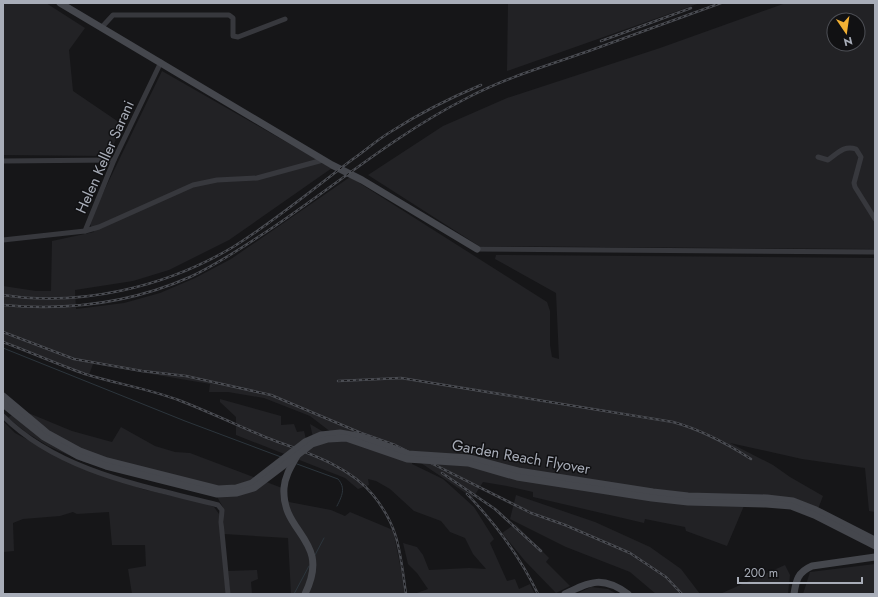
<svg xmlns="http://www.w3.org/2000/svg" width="878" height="597" viewBox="0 0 878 597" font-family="Jost,sans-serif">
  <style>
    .built { fill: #222225; fill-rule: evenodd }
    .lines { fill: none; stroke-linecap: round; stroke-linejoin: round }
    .stream { stroke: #2c353c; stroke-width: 1 }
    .street { stroke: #37383d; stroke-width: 5 }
    .secondary { stroke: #45474d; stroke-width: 7 }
    .rail-casing { stroke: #4a4c52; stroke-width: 2.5 }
    .rail { stroke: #111113; stroke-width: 1; stroke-dasharray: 3; stroke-linecap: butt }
    .secondary-bridge { stroke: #45474d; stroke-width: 7 }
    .labels { text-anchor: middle; stroke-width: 3; stroke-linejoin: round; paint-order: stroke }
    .street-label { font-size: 15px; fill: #a8adb8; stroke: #111113 }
  </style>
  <rect width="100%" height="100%" fill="#161618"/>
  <g class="built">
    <path d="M3,3H46L85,28L69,50L73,91L123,125L108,156L3,155Z"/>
    <path d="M508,3H700L507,71Z"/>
    <path d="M786,3H875V249L479,246L368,175L443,126L507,98L660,48ZM834,20H858V44H834Z"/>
    <path d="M162,71L332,168L229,240L169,270L133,281L75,290L76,309L124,303L160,293L195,278L231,259L350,177L547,302L550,311V345L552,357L559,359L556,293L495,259L496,255L875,258V512L869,511L865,468L802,459L730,443L773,465L790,477L823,496L818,509L746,501L727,546L686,531L685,527L645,519L644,523L533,497V492L507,486L483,482L473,498L418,461L340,439L310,416L264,398L228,392H209L210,384L93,364L89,375L3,341V286L36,291H51L52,241L94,232L89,222Z"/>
    <path d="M220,399L281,416V425L294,424L297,432L304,431L307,443L314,442L310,424L339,441L361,436L413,459L412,464L443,479L474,507L494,539L490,543L507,581L515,579L519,589L530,584L535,594H414L428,589L417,573L408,564L403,543L417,547L423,555L429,570L469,568L486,569L473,554L465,538L450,532L441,521L414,511L390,489L376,481L368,479L369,485L358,489L345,478L236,435V417L220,402Z"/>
    <path d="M18,410L26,412L72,431L112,442L121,427L155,446L175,452L190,453L282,488L289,502L331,510L345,516L350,512L393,530L406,594H291L288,538L224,534V509L216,495L84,462L48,446L27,433L8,418Z"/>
    <path d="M3,421L15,433L47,450L142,489L204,503L214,507L219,514L226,594H132L128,569L146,566L145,545H112L109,512L77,514L73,512L60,516L23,519L13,523L14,551L3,552Z"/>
    <path d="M516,495L595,522L650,547L681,569L700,594H656L630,572L566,547L510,519Z"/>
    <path d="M515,524L549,558L546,562L570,586L556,593L525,561L502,533Z"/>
    <path d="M875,564V594H803L810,572Z"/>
    <path d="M785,565L790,575L788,594H720Z"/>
    <path d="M257,570L258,579L251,582L252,594H230L228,571Z"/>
    <path d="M591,587L608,589L617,594H576Z"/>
  </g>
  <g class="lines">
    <g class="stream">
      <path d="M3,348L185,421L281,457"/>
      <path d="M297,464L338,479C346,488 342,496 337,506"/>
      <path d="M315,555L324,538"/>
      <path d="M294,594L309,566"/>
    </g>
    <g class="street">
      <path d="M102,27L113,15H229L233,18V36L238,37L285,19"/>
      <path d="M818,157L828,160C838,153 844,145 856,149L861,157L854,183L855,187L875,219"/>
      <path d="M3,161L114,160"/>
      <path d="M85,231L99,227L193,185L217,180L257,178L323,160"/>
      <path d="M3,240L85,231L114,160L161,62"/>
      <path d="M477,249L875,252"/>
      <path d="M3,416C59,472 144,486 218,505L222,510L221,522L228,594"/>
    </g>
    <g class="secondary">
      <path d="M60,3L332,165L362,180L477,249"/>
      <path d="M298,454C292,465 285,475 284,488C281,534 332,539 305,594"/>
      <path d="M565,594C591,581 603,576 628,594"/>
      <path d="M794,594C796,580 798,572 812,566L875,557"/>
    </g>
    <defs>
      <g id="rail">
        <path d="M601,41L691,8"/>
        <path d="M3,295C80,307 166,287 233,247C275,221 313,189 353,159C366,150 378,139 392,131C420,113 450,98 481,85"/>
        <path d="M3,305C67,311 131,303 190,277C218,264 243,247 269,230C335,186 396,134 467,98C505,78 546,66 586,52C631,36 676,19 721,3"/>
        <path d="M3,332L74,359L142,371L186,376L271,395L361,433L395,445L531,513L565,525L630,553L666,577L682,594"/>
        <path d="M3,342C30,352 57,364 85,374C117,384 150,389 181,401C209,412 237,425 265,437C301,451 348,464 373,495C400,528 400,554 406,594"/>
        <path d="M338,381L401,378L673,422C702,430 726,443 751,459"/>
        <path d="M442,473L495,509L541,551"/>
        <path d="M467,494C495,523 520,557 538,594"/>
      </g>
    </defs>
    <use href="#rail" class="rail-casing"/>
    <use href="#rail" class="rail"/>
    <g class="secondary-bridge">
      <path d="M3,396L47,433L80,451L107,461L218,489L236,488L252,483L305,442L321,435L340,433L363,437L408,454L469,458L518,471L653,492L688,496L767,498L793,501L816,510L875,540"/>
      <path d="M3,404L44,437L78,456L106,466L217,494L237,493L254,488L312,444L328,439L346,438L407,459L468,463L517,477L652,498L688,502L766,504L791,506L814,515L875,546"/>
    </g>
  </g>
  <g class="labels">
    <g class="street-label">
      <text transform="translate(105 157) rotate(-66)" y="5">Helen Keller Sarani</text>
      <text transform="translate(521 457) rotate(10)" y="5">Garden Reach Flyover</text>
    </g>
  </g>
  <rect width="878" height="597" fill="none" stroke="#a8adb8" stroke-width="8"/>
  <g transform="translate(846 32) rotate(167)"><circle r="19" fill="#111113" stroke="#4d4f55"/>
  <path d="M0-3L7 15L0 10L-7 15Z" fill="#f2b134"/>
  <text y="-6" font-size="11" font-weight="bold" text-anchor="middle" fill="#a8adb8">N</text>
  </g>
  <path d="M738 577v6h124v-6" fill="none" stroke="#a8adb8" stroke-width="2"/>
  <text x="744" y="577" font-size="12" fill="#a8adb8" stroke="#111113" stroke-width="3" paint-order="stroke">200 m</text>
</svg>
